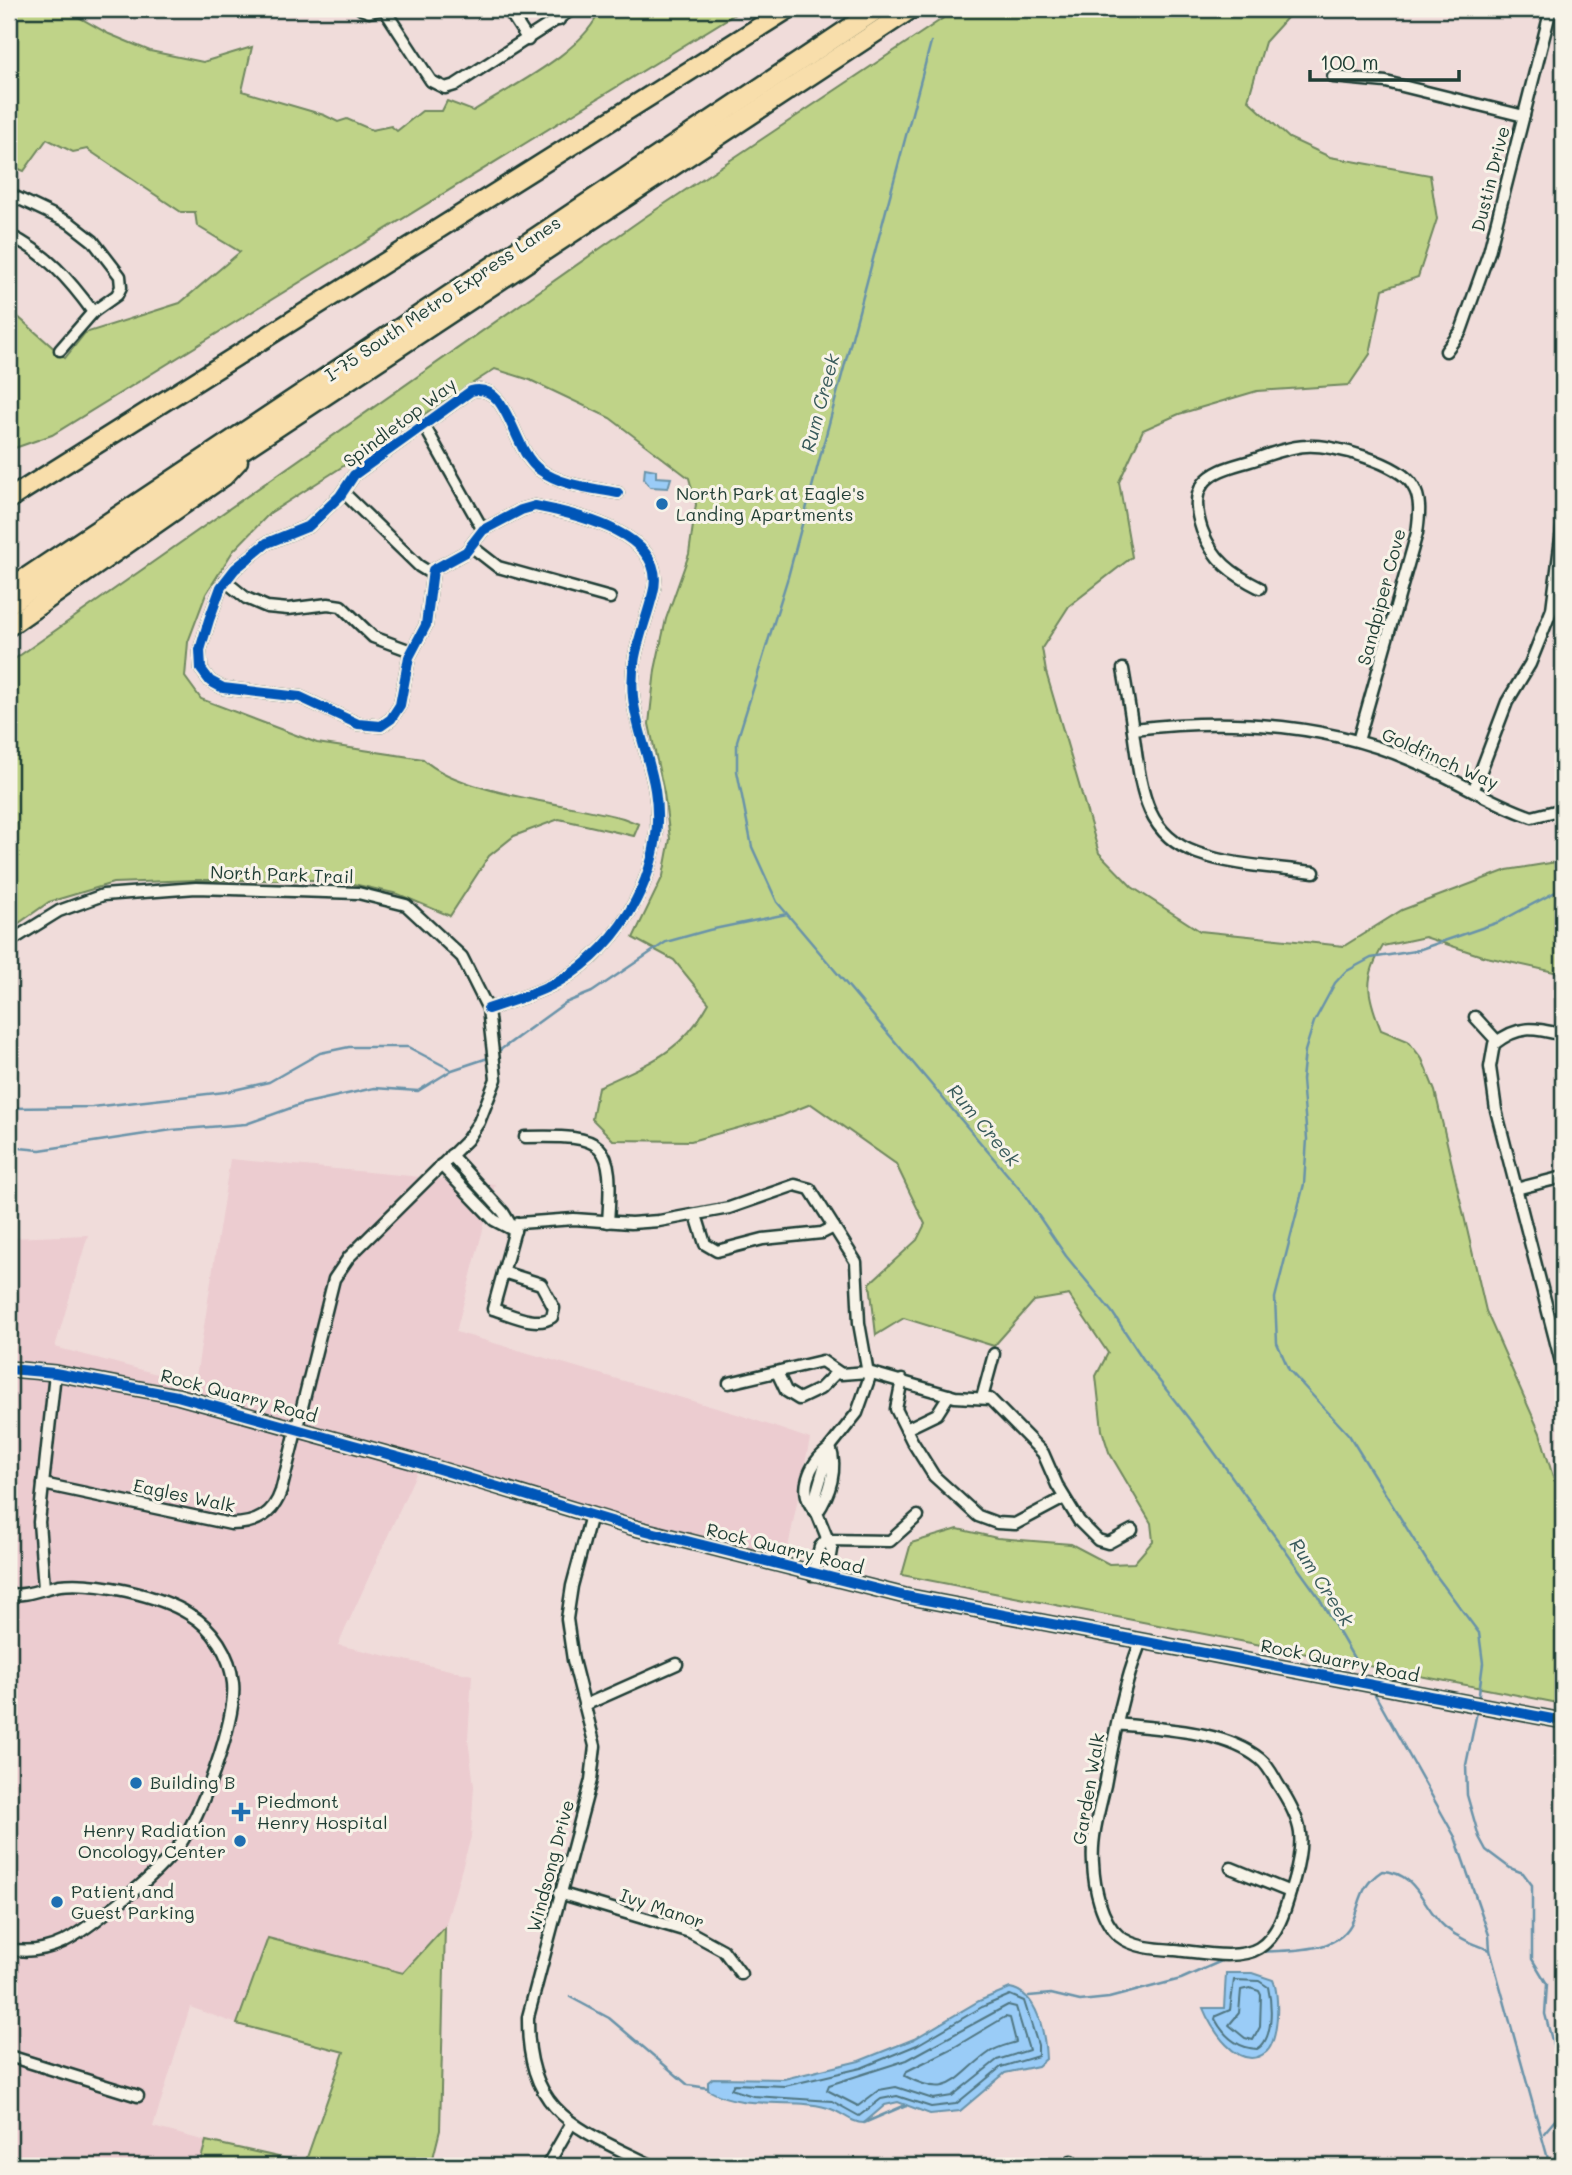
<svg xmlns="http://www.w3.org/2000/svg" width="1572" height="2175" viewBox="0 0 1572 2175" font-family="Mali,sans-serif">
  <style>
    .built { fill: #ecccd0 }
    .green { fill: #bfd388; stroke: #6f885e; stroke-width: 2 }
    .water { fill: #9accf7; stroke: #6993a9; stroke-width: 2 }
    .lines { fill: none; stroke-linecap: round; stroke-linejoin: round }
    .shore { stroke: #507682; stroke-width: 2 }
    .stream { stroke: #6993a9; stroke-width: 2.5 }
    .minor-casing { stroke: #1f3d34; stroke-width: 15 }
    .tertiary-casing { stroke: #1f3d34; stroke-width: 18 }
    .motorway-casing { stroke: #1f3d34; stroke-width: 23 }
    .minor { stroke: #f7f3e8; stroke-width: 10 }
    .tertiary { stroke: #f7f3e8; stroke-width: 12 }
    .motorway { stroke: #f8deab; stroke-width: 18 }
    .cycleway-casing { stroke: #f7f3e8; stroke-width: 15 }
    .cycleway { stroke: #0057b8; stroke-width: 10 }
    .poi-dot { fill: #1f6fb2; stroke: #f7f3e8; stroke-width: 2.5 }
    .labels { text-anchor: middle; stroke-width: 6; stroke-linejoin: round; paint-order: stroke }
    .street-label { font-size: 18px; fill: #1f3d34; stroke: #f7f3e8 }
    .poi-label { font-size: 18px; fill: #1f3d34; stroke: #f7f3e8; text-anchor: start }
    .water-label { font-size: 19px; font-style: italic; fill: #385a5b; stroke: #f7f3e8 }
  </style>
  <rect width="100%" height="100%" fill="#f0dcda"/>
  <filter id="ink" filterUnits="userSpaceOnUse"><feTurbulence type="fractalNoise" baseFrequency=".0143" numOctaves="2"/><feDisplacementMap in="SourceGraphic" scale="14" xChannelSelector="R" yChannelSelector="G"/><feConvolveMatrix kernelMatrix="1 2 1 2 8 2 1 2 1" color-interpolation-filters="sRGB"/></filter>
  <g filter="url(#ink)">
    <path class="built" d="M230,1159L495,1184L456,1332L737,1414L810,1439L785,1562L420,1465L338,1645L472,1675L468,1739L474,1786L471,1837L445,1927L403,1973L268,1939L237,2024L190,2007L153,2127L206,2141L199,2166H9V1238L88,1235L55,1347L195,1384Z"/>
    <g class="green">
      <path d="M9,9H64L109,34L150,51L203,62L252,47L242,91L324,115L338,122L347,119L372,130L391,126L397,131L422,111H442L447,101L473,111C510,87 586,51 600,9H743L52,435L9,450V309L65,358L85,333L180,303L240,252L197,226L195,212H181L87,149L73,152L47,139L24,171L9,165Z"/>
      <path d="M957,9H1295L1265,42L1248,100L1289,138L1330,157L1430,175L1437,219L1418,277L1383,289L1370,354L1349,385L1257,391L1179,414L1143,430L1119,482L1132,557L1069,606L1042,648L1046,672L1099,853L1132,887L1200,931L1344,946L1402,910L1507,870L1563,861V974L1482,956L1425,937L1383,946C1363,979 1367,995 1381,1030L1408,1041L1422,1059L1435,1091L1486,1311L1540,1433L1554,1480L1563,1486V1704L902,1575L911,1543L958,1529L997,1538L1071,1544L1109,1564L1134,1563L1153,1541L1151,1523L1109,1452L1102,1430L1096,1376L1108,1353L1069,1295L1034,1301L994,1346L904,1318L876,1335L870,1283L917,1240L925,1224L896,1164L811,1104L781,1116L691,1141L613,1140L592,1119L598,1087C647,1064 682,1053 709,1003L674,960L633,938L663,876L670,839L664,793L649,724L655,670L666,619L689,554L696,504L689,478L610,418L530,380L495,369L270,513L233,551L206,594L188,642L185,677L201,699L317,743L423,759C459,794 572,804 623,818L639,824L634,836L559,819L514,836L489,856L450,916L398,894L335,880H196L113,883L49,902L9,930V663L645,217Z"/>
      <path d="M445,1927L440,2130L431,2166H199L206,2141L305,2163L344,2052L237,2024L268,1938L403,1973Z"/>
    </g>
    <g class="water">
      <path d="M645,468L656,470V477L671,478L668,488L650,487L644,479Z"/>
      <path d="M1226,1973H1252L1273,1980C1280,1995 1279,2043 1265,2053C1238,2073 1210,2026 1203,2008H1224Z"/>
      <path d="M1010,1988C1038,1993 1045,2034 1046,2059L1038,2066L1005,2073L960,2111L930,2114L898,2102L885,2105L864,2123C850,2123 841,2111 828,2108C789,2097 745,2111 708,2090V2082L713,2078L784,2079L859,2061L914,2039L979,2001Z"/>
    </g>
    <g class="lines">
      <g class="shore">
        <path d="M1234,1980L1259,1981L1268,1987C1272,2004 1274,2040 1257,2049C1237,2048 1224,2036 1215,2019L1216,2016L1230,2010Z"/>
        <path d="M1250,1988L1259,1991L1261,1995L1260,2027L1253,2040L1245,2038L1229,2025L1239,2013L1241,1990Z"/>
        <path d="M1010,1995L1024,2001L1038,2045V2056L1001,2067L956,2104L931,2107L897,2096L881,2099L859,2116L832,2101L753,2096L731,2089L734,2084L785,2086L861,2068L917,2045L982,2007Z"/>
        <path d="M1008,2005L1016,2007L1029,2050L997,2060L952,2096L933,2099L896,2087L879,2090L858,2106L827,2090L829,2085L907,2060Z"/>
        <path d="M1005,2017L1010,2018L1016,2042C1007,2045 997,2047 990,2052C954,2077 952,2101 905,2076L907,2071L953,2048Z"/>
      </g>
      <g class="stream">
        <path d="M931,42L788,577L737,741V771L752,847L777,902L1023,1193L1066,1256L1112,1312L1147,1365L1204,1438L1318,1596L1366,1679"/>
        <path d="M496,1053L565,1003L592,992L666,942L709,930L787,914"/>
        <path d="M9,1108L92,1107L225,1092L269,1082L320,1053L349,1047H408L450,1069"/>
        <path d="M9,1147L40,1150L172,1130L246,1124L302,1104L374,1088L418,1091L452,1070L491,1057"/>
        <path d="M1373,1691L1455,1837L1489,1935L1490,1950L1550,2166"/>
        <path d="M1478,1701L1483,1663L1479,1633L1435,1574L1349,1435L1289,1370L1277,1343L1275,1298L1304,1184L1307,1139L1302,1080L1305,1051L1314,1022L1335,983L1345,972L1371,958L1415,951L1499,922L1563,888"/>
        <path d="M1478,1707L1466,1765L1467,1795L1479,1837L1486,1850L1510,1868L1523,1873L1532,1885V1959L1547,1984L1545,2014L1563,2082"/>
        <path d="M1260,1952C1289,1949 1339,1955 1353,1920C1362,1898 1361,1885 1382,1871C1418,1872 1422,1907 1445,1927C1459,1939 1474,1944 1490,1950"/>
        <path d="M1029,1996L1051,1994L1080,2001L1109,1998L1181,1979L1226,1959"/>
        <path d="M570,1997L609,2018L688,2085L708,2088"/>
        <path d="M864,2123L906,2105"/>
        <path d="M1544,2133L1561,2113L1563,2105"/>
      </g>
      <defs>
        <g id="minor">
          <path d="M361,9L369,12L383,9"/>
          <path d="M384,9L431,81L445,88L455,85L573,9"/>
          <path d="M508,9L528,40"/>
          <path d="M551,9L559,20"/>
          <path d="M1333,77L1386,82L1524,116"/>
          <path d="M9,194L70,223L93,241L120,276L121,287L117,295L93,312L60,350"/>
          <path d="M9,235C46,253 69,279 93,312"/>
          <path d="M1446,351L1461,331L1489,252L1551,9"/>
          <path d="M425,427L483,530"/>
          <path d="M343,492L419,566L432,574"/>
          <path d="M471,546L498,567L610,598"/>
          <path d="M225,581L246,598L267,607L288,609L328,604L341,606L373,637L411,651"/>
          <path d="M1260,588C1232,574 1213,560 1202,530C1197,515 1193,497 1203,484C1213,470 1234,466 1250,461C1268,455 1287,447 1306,446C1332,444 1400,463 1413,486C1422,500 1419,517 1417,533L1358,741"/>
          <path d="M1123,669C1127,692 1131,715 1134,738C1141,786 1144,835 1197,853C1233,866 1276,867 1314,872"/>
          <path d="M1133,729C1227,718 1323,722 1411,760C1452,777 1490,803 1532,817L1563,809"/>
          <path d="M1474,789L1507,702L1530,664L1552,609L1563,522"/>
          <path d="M9,942L59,911L103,895L196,888L358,893L406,905L462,957L488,1009L496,1079L479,1122L467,1140L349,1257L334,1279L281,1491C273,1515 256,1524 231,1524L43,1484"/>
          <path d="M488,1009C511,1001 537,994 558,982C624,945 667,866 655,790C650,758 636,728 633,697C629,656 644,630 653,593C669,534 576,514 535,506L521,510L483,530L466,552L433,570L426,625L409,657L400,705L391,719L381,726L358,724L300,697L223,688L210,681L201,669L200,650L209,620L221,587L235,569L267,543L309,526L340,496L354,475L471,391C510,381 511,450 540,470C562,486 592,488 618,493"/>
          <path d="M1475,1017L1497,1041"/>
          <path d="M1563,1035C1534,1028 1519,1024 1494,1044L1490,1067L1496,1110L1563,1370"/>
          <path d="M525,1137C606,1135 614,1140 608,1222"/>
          <path d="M451,1155L503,1212L514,1230"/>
          <path d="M441,1165L494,1220L515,1231"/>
          <path d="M1516,1189L1563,1177"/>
          <path d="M696,1215L705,1244L717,1251L763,1239L822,1233L834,1227"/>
          <path d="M503,1272L541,1284L554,1308L552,1317C537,1328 510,1314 493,1309L516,1226L519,1223L574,1219L631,1223L659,1221L729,1208L795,1185L810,1189L856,1262L859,1323L869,1379L857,1413L830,1447L816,1495L817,1513L832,1550L827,1578"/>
          <path d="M777,1372L786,1391L799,1399L820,1389L837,1372"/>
          <path d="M902,1380L896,1409L912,1441L934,1476L978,1516L997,1523L1015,1524L1064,1498"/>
          <path d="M729,1383L822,1361L841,1374L868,1372L955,1397L990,1399L1043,1453L1057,1485L1079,1521L1098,1540L1108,1543L1132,1530"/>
          <path d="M982,1398L994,1354"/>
          <path d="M906,1429L937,1414L949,1395"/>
          <path d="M817,1513C796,1493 809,1463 830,1448"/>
          <path d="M817,1513C830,1494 838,1469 830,1447"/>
          <path d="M591,1515L572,1586L567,1619L573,1660L595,1746L591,1780L528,2017C527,2115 577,2128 653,2166"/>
          <path d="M826,1540L890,1541L918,1516"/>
          <path d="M812,1575L820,1547L826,1540"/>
          <path d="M44,1588L39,1522L55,1373"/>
          <path d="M9,1594C26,1597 43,1588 60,1585C95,1581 159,1595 189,1614C213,1628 230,1654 233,1683C237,1719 201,1817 178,1847C158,1872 134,1892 108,1911C78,1935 50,1957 9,1949"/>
          <path d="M585,1705L677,1664"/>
          <path d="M1117,1724C1161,1729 1224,1730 1260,1759C1270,1767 1274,1779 1281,1789C1303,1824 1305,1839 1294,1879C1287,1902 1281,1934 1259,1948C1238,1961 1199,1952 1175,1950C1157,1949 1134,1948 1119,1936C1101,1921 1094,1887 1093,1863C1091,1838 1099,1810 1105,1785C1114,1737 1123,1686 1141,1641"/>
          <path d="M1231,1868L1290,1892"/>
          <path d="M559,1893L690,1932L723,1950L741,1974"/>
          <path d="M9,2056L138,2096"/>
          <path d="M547,2166L571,2124"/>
          <path d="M1069,2166L1071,2161"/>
        </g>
        <path id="tertiary" d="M9,1369L55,1373L177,1396L412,1461L631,1527L905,1596L1563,1721"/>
        <g id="motorway">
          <path d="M9,499L788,9"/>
          <path d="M9,589L878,9"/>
          <path d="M9,604L911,9"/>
          <path d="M9,626L224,476L238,461"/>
        </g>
      </defs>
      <use href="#minor" class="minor-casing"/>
      <use href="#tertiary" class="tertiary-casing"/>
      <use href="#motorway" class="motorway-casing"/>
      <use href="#minor" class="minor"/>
      <use href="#tertiary" class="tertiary"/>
      <use href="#motorway" class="motorway"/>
      <defs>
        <g id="cycleway">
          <path d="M488,1009C511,1001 537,994 558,982C624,945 667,866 655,790C650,758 636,728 633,697C629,656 644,630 653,593C669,534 576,514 535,506L521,510L483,530L466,552L433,570L426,625L409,657L400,705L391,719L381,726L358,724L300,697L223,688L210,681L201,669L200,650L209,620L221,587L235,569L267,543L309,526L340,496L354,475L471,391C510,381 511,450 540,470C562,486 592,488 618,493"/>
          <path d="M9,1369L55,1373L177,1396L412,1461L631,1527L905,1596L1563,1721"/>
        </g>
      </defs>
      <use href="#cycleway" class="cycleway-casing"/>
      <use href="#cycleway" class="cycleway"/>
    </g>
  </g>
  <g class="poi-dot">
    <circle cx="662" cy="504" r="7"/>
    <circle cx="136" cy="1783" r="7"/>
    <path d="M237.5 1801.5h7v7h7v7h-7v7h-7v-7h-7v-7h7z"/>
    <circle cx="240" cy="1841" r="7"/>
    <circle cx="57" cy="1902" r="7"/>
  </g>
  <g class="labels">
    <g class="street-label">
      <text transform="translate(1491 179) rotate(-76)" y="6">Dustin Drive</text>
      <text transform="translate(443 299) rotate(-34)" y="6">I-75 South Metro Express Lanes</text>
      <text transform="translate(400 423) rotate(-37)" y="6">Spindletop Way</text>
      <text transform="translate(1382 597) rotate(-75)" y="6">Sandpiper Cove</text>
      <text transform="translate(1440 759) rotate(24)" y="6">Goldfinch Way</text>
      <text transform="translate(282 875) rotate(2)" y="6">North Park Trail</text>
      <text transform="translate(239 1396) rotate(15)" y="6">Rock Quarry Road</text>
      <text transform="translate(184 1496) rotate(12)" y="6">Eagles Walk</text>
      <text transform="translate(785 1549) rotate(14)" y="6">Rock Quarry Road</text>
      <text transform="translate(1340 1661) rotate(11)" y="6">Rock Quarry Road</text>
      <text transform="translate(1089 1789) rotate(-80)" y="6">Garden Walk</text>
      <text transform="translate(551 1866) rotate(-75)" y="6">Windsong Drive</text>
      <text transform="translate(662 1909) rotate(19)" y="6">Ivy Manor</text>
    </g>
    <g class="poi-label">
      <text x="676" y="500">North Park at Eagle's<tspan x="676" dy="21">Landing Apartments</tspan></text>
      <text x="150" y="1789">Building B</text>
      <text x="257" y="1808">Piedmont<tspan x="257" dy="21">Henry Hospital</tspan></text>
      <text x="226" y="1837" text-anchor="end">Henry Radiation<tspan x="226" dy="21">Oncology Center</tspan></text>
      <text x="71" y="1898">Patient and<tspan x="71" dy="21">Guest Parking</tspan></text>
    </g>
    <g class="water-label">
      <text transform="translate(820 403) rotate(-75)" y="7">Rum Creek</text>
      <text transform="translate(984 1125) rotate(50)" y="7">Rum Creek</text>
      <text transform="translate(1322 1582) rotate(57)" y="7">Rum Creek</text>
    </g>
  </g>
  <rect width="1572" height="2175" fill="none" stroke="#f7f3e8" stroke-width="35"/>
  <rect x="18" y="18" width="1537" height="2140" fill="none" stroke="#1f3d34" stroke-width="2.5" filter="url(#ink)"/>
  <path d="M1310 70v10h149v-10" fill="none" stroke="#1f3d34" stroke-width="3.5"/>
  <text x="1320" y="70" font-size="21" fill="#1f3d34" stroke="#f7f3e8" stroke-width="5" paint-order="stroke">100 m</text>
</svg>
